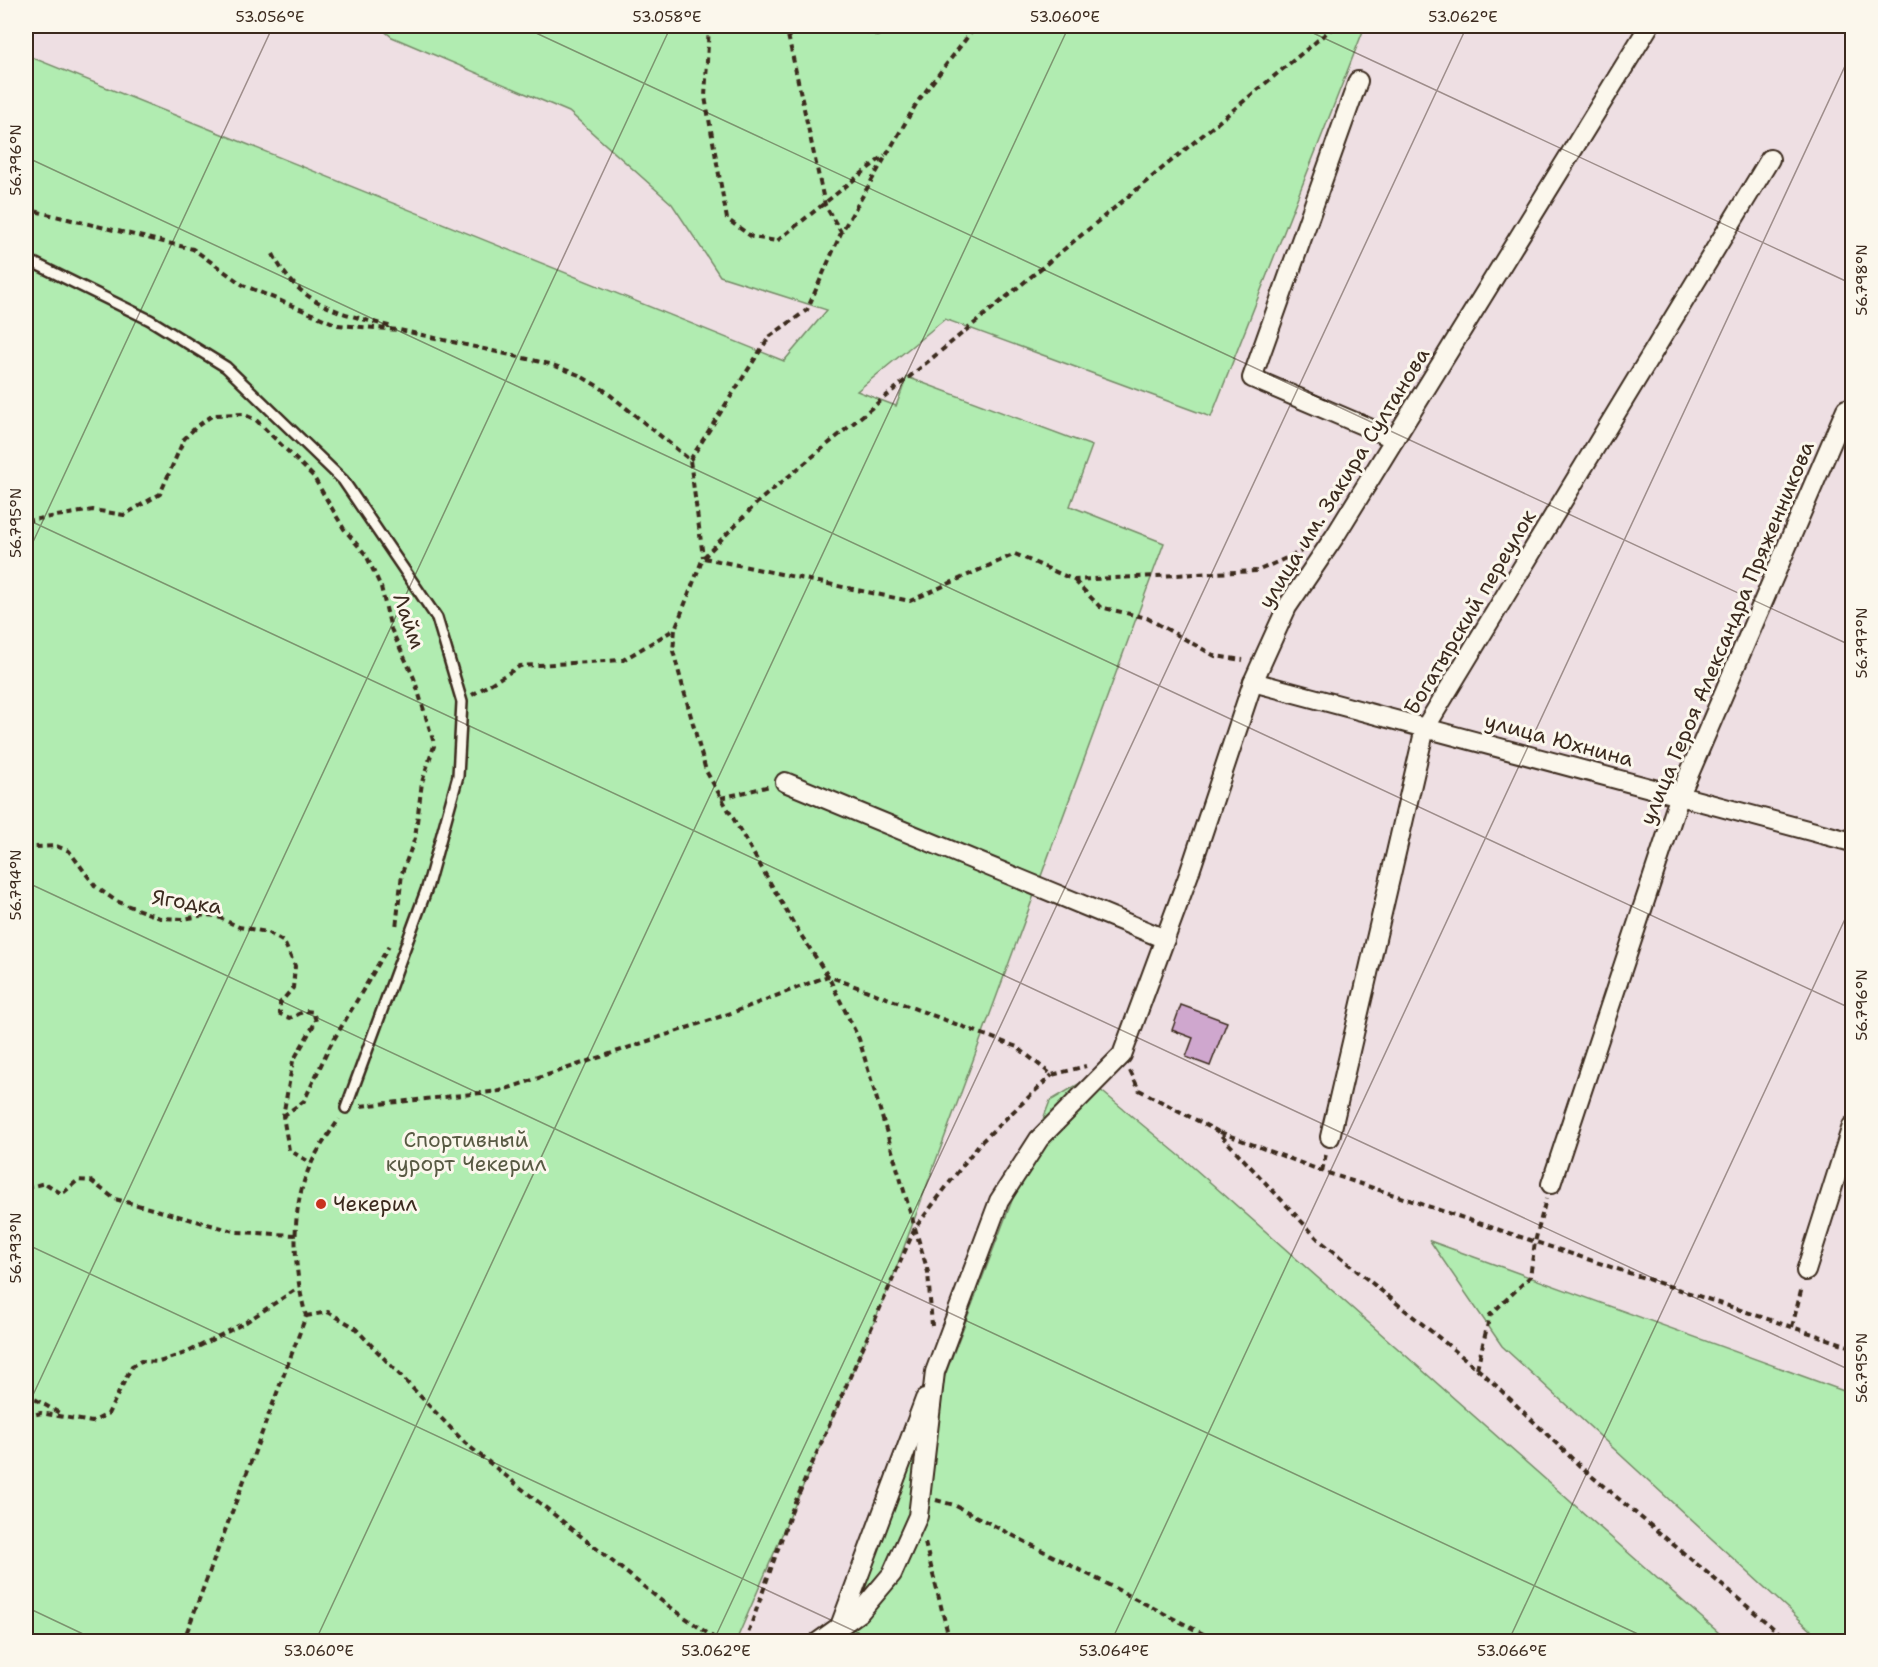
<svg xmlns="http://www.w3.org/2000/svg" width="1878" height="1667" viewBox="0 0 1878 1667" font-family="'Shantell Sans',sans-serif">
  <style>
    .green { fill: #b1ecb1; stroke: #768b68; stroke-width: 1.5 }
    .building { fill: #cfa7ce; stroke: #3b2a1e; stroke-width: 1.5 }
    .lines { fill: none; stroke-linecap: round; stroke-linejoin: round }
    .lane-casing { stroke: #3b2a1e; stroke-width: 14 }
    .street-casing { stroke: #3b2a1e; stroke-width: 22 }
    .path { stroke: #3b2a1e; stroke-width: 4; stroke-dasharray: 6 4.5; stroke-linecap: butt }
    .lane { stroke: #fbf7ec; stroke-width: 9 }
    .street { stroke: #fbf7ec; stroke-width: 18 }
    .ticks { fill: none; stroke: #3b2a1e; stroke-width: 1.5; stroke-opacity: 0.45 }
    .poi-dot { fill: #c8321e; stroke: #fbf7ec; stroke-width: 2 }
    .labels { text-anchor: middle; stroke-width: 6; stroke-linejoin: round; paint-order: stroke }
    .street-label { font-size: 21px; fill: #3b2a1e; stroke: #fbf7ec }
    .park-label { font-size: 21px; fill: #585a43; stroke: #fbf7ec }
    .poi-label { font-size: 21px; fill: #3b2a1e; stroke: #fbf7ec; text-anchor: start }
    .neatline { fill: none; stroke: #3b2a1e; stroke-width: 2 }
    .ticks-label { font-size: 15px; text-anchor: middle; fill: #3b2a1e }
  </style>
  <rect width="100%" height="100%" fill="#eedfe3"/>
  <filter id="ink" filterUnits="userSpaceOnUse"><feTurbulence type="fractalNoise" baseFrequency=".0167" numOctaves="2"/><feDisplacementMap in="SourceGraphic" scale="12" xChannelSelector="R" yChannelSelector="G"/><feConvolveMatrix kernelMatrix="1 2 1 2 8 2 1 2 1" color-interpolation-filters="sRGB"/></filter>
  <g filter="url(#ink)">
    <g class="green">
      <path d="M378,26H1365L1211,417L945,319L857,391L896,406L907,377L1092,446L1070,506L1164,543L890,1285L736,1641H26V55L784,361L827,310L720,276L672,204L569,112L392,37Z"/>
      <path d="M1087,1079L1186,1161L1728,1641L843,1642L1050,1101Z"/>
      <path d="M1430,1241L1852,1394V1641H1823L1502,1346Z"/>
    </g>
    <path class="building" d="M1181,1005L1227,1022L1210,1066L1186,1057L1193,1038L1172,1030Z"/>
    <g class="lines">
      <defs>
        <path id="lane" d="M26,259L150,320L226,367L343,480L437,618L462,702L458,776L427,888L346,1108"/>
        <g id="street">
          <path d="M1358,81L1252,378L1395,439"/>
          <path d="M1253,682L1852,842"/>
          <path d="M785,782L1165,939"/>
          <path d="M1330,1137L1425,728L1770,159"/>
          <path d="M1551,1184L1680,795L1846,409"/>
          <path d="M1806,1271L1852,1126"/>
          <path d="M840,1626L925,1399"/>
          <path d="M818,1642L860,1612L892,1574L918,1516L935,1372L999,1201L1039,1139L1122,1055L1189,874L1253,682L1287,607L1335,536L1649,26"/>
        </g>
      </defs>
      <use href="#lane" class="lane-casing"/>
      <use href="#street" class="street-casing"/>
      <g class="path">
        <path d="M709,26L705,97L727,219L752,237L777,241L885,155"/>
        <path d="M786,26L825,205L841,232"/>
        <path d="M858,26V29L877,35L901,26"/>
        <path d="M26,209L193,249L243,285L338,325L400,330L550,364L579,375L604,390L690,460L703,557"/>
        <path d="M273,254C299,306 341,313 392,327"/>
        <path d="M690,460L769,337L807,310L841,233L918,101L976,26"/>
        <path d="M26,521L93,510L124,515L160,494L184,439L196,427L213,415L243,414L256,420L313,476L344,529L366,555L381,587L391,629L414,678L433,740L434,746L422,782L415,838L402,873L396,928"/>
        <path d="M704,558L910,601L1015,554L1074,580L1257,571L1302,551"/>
        <path d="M1075,581L1100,607L1147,618L1215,656L1243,660"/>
        <path d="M472,695L520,666L623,660L675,629"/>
        <path d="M721,798L770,786"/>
        <path d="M26,843L35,847L56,846L69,851L96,887L116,901L160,918L184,919L205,915L216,916L239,927L267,932L284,942L295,966L293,988L280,1003V1014L290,1018L305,1011L313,1012L316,1021L293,1061L283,1116L289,1150L311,1163"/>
        <path d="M1130,1071L1139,1090L1217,1131L1318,1239L1486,1376L1583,1469L1790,1642"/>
        <path d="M361,1106L500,1091L734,1012L828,976L1017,1047L1052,1075L1086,1066"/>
        <path d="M283,1116L304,1101L330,1046L389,946"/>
        <path d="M1220,1132L1322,1171L1852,1347"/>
        <path d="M1322,1171L1326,1154"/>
        <path d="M26,1188L45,1183L62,1194L78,1180L91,1181L115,1199L237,1232L296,1235"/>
        <path d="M306,1316L328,1312L354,1327L465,1443L663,1602L720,1642"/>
        <path d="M932,1326L928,1272L859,1039L828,976L795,926L706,771L673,651L675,629L703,558L760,500L1335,26"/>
        <path d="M1792,1327L1802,1287"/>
        <path d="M1477,1368L1490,1315L1530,1277L1535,1242L1546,1199"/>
        <path d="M26,1394L61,1414"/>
        <path d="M26,1417L41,1413L92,1422L108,1414L132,1366L141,1361L159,1362L188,1352L246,1322L298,1288"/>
        <path d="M936,1500L954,1505L1219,1642"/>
        <path d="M925,1543L950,1642"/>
        <path d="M183,1642L306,1316C293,1269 289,1207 312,1162C319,1147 330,1133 339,1119"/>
        <path d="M745,1642L791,1512L915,1228L979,1144L1052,1075"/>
      </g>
      <use href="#lane" class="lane"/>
      <use href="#street" class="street"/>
    </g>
  </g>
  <path class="ticks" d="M521,26L1852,646M1298,26L1852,284M26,157L1852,1009M26,519L1852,1371M26,557L273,26M26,882L1655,1642M26,1244L878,1642M26,1410L671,26M26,1607L100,1642M315,1642L1069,26M713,1642L1467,26M1111,1642L1852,51M1508,1642L1852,904"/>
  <circle class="poi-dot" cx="321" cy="1204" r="6"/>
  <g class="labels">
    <g class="street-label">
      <text transform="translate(1344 478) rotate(-58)" y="7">улица им. Закира Султанова</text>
      <text transform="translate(1470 612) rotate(-59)" y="7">Богатырский переулок</text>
      <text transform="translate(409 621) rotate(71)" y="7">Лайм</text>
      <text transform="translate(1727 633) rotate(-67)" y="7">улица Героя Александра Пряженникова</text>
      <text transform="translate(1559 740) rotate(15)" y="7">улица Юхнина</text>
      <text transform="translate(187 902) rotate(8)" y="7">Ягодка</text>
    </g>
    <g class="park-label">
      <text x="466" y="1147">Спортивный<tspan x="466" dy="24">курорт Чекерил</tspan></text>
    </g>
    <g class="poi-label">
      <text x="333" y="1211">Чекерил</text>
    </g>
  </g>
  <rect width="1878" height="1667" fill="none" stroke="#fbf7ec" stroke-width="66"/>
  <rect x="33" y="33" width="1812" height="1601" class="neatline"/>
  <g class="ticks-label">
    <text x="270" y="22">53.056°E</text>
    <text x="667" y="22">53.058°E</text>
    <text x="1065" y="22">53.060°E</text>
    <text x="1463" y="22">53.062°E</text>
    <text transform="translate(16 160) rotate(-90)" y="5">56.796°N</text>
    <text transform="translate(1862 280) rotate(-90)" y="5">56.798°N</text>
    <text transform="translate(16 523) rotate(-90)" y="5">56.795°N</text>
    <text transform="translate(1862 643) rotate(-90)" y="5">56.797°N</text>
    <text transform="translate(16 885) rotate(-90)" y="5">56.794°N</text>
    <text transform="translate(1862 1005) rotate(-90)" y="5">56.796°N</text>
    <text transform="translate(16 1248) rotate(-90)" y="5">56.793°N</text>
    <text transform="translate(1862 1368) rotate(-90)" y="5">56.795°N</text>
    <text x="319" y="1656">53.060°E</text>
    <text x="716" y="1656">53.062°E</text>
    <text x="1114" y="1656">53.064°E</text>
    <text x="1512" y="1656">53.066°E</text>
  </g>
</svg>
